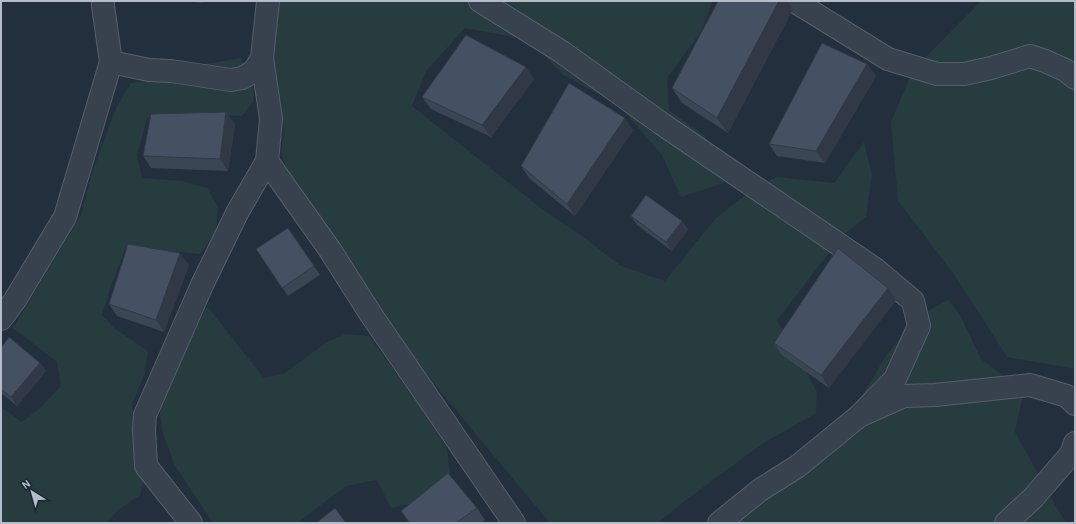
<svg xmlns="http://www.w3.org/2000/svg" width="1076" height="524" viewBox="0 0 1076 524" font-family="'Alegreya Sans',sans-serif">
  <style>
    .green { fill: #263c3f }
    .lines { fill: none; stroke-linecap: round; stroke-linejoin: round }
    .street-casing { stroke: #565f6c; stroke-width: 24 }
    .street { stroke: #38414e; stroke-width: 22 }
    .wall { fill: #3b4654 }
    .shaded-wall { fill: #303945 }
    .building { fill: #455162; stroke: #303945 }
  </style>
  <rect width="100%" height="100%" fill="#242f3e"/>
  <g class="green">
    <path d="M274,1H713L700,33L667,78L669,110L705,136L724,183L681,197L662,155L619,105L563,75L530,40L465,28L426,71L412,106L542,209L586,239L621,266L665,281L716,218L756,187L777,177L834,183L864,142L872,175L866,217L843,235L777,320L817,392L816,413L762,444L686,500L657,523H550L426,374L318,215L293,185L281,153L284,129L275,90L266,30Z"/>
    <path d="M981,1H1075V369L1007,357L954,274L898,201L891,122L913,70Z"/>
    <path d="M240,58L253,76L254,100L242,116L176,113L147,118L137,156L142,178L182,181L207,188L218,207L216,231L200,254L126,247L111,286L102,315L114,328L148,351L144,375L132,405L137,435L148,461L140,495L118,510L106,523H1V407L22,422L39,409L61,386L57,362L13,328L81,215L92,173L116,108L131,83L166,78L195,66Z"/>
    <path d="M948,300L960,315L981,359L1024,391L1015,432L1058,510L1067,523H737L739,511L799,480L850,416L886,356L918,316Z"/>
    <path d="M207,306L264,378L285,373L327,342L346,334L369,336L418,404L447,448L450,477L419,502L391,508L377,480L346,486L297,523H213L174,464L162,431L159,401L187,343Z"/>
  </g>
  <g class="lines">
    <defs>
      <g id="street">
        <path d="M480,1L562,52L662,124L875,269L913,301L919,326L895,379L859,416"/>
        <path d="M794,1L888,59L937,74H964L991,68L1030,56L1045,61L1065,70L1075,78"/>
        <path d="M111,62L149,70L171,71L231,80L242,78L254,71L262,58L268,1"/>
        <path d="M267,161L330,250L370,313L514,523"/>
        <path d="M1,319L15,300L65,217L111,62L103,6V1"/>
        <path d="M191,523L146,466L144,429L145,415L202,285L237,213L267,161L271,119L262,58"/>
        <path d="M719,523L760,490L798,466L859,416L904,396L935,395L1030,385L1067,396L1075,404"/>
        <path d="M1006,523L1033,498L1071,454L1075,443"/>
      </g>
    </defs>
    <use href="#street" class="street-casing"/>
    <use href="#street" class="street"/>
  </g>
  <g class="wall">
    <path d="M187,1H203V3Z"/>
    <path d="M793,9L728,133L682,103L672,88Z"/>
    <path d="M867,64L876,76L825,163L777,156L769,144Z"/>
    <path d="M534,79L491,137L431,109L422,97Z"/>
    <path d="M235,124L228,171L151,168L143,156Z"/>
    <path d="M633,130L575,216L529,178L521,166Z"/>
    <path d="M631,216L682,221L688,230L672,251L637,225Z"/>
    <path d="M288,228L320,275L288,296L256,249Z"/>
    <path d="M189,265L164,332L117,316L109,304Z"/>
    <path d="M888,288L896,300L829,388L782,355L774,343Z"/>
    <path d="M1,348L40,363L46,371L17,406L1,393Z"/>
    <path d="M477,508L485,520L481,523H409L401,511Z"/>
  </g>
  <g class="shaded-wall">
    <path d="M779,1H787L793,9L728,133L717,118Z"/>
    <path d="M867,64L876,76L825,163L816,151Z"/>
    <path d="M526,67L534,79L491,137L482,125Z"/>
    <path d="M226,112L235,124L228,171L220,159Z"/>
    <path d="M625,118L633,130L575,216L567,204Z"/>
    <path d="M682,221L688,230L672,251L666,242Z"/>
    <path d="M180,253L189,265L164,332L156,320Z"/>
    <path d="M888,288L896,300L829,388L821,375Z"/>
    <path d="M40,363L46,371L17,406L11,397Z"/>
  </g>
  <g class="building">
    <path d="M718,1H779L717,118L672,88Z"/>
    <path d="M466,35L526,67L482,125L422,97Z"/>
    <path d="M822,43L867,64L816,151L769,144Z"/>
    <path d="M569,83L625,118L567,204L521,166Z"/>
    <path d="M226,112L220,159L143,156L151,114Z"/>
    <path d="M646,195L682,221L666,242L631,216Z"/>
    <path d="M288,228L314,266L282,288L256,249Z"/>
    <path d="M128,244L180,253L156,320L109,304Z"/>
    <path d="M838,248L888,288L821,375L774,343Z"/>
    <path d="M9,337L40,363L11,397L1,389V348Z"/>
    <path d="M448,473L477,508L456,523H410L401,511Z"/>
    <path d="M335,508L346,523H316Z"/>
  </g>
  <rect width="1076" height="524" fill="none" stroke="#b4bcc9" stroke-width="4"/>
  <g transform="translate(32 492) rotate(323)" stroke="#1d2633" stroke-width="3" paint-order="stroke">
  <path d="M0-3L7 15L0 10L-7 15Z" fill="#b4bcc9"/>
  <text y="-6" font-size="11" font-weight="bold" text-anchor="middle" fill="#b4bcc9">N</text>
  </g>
</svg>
